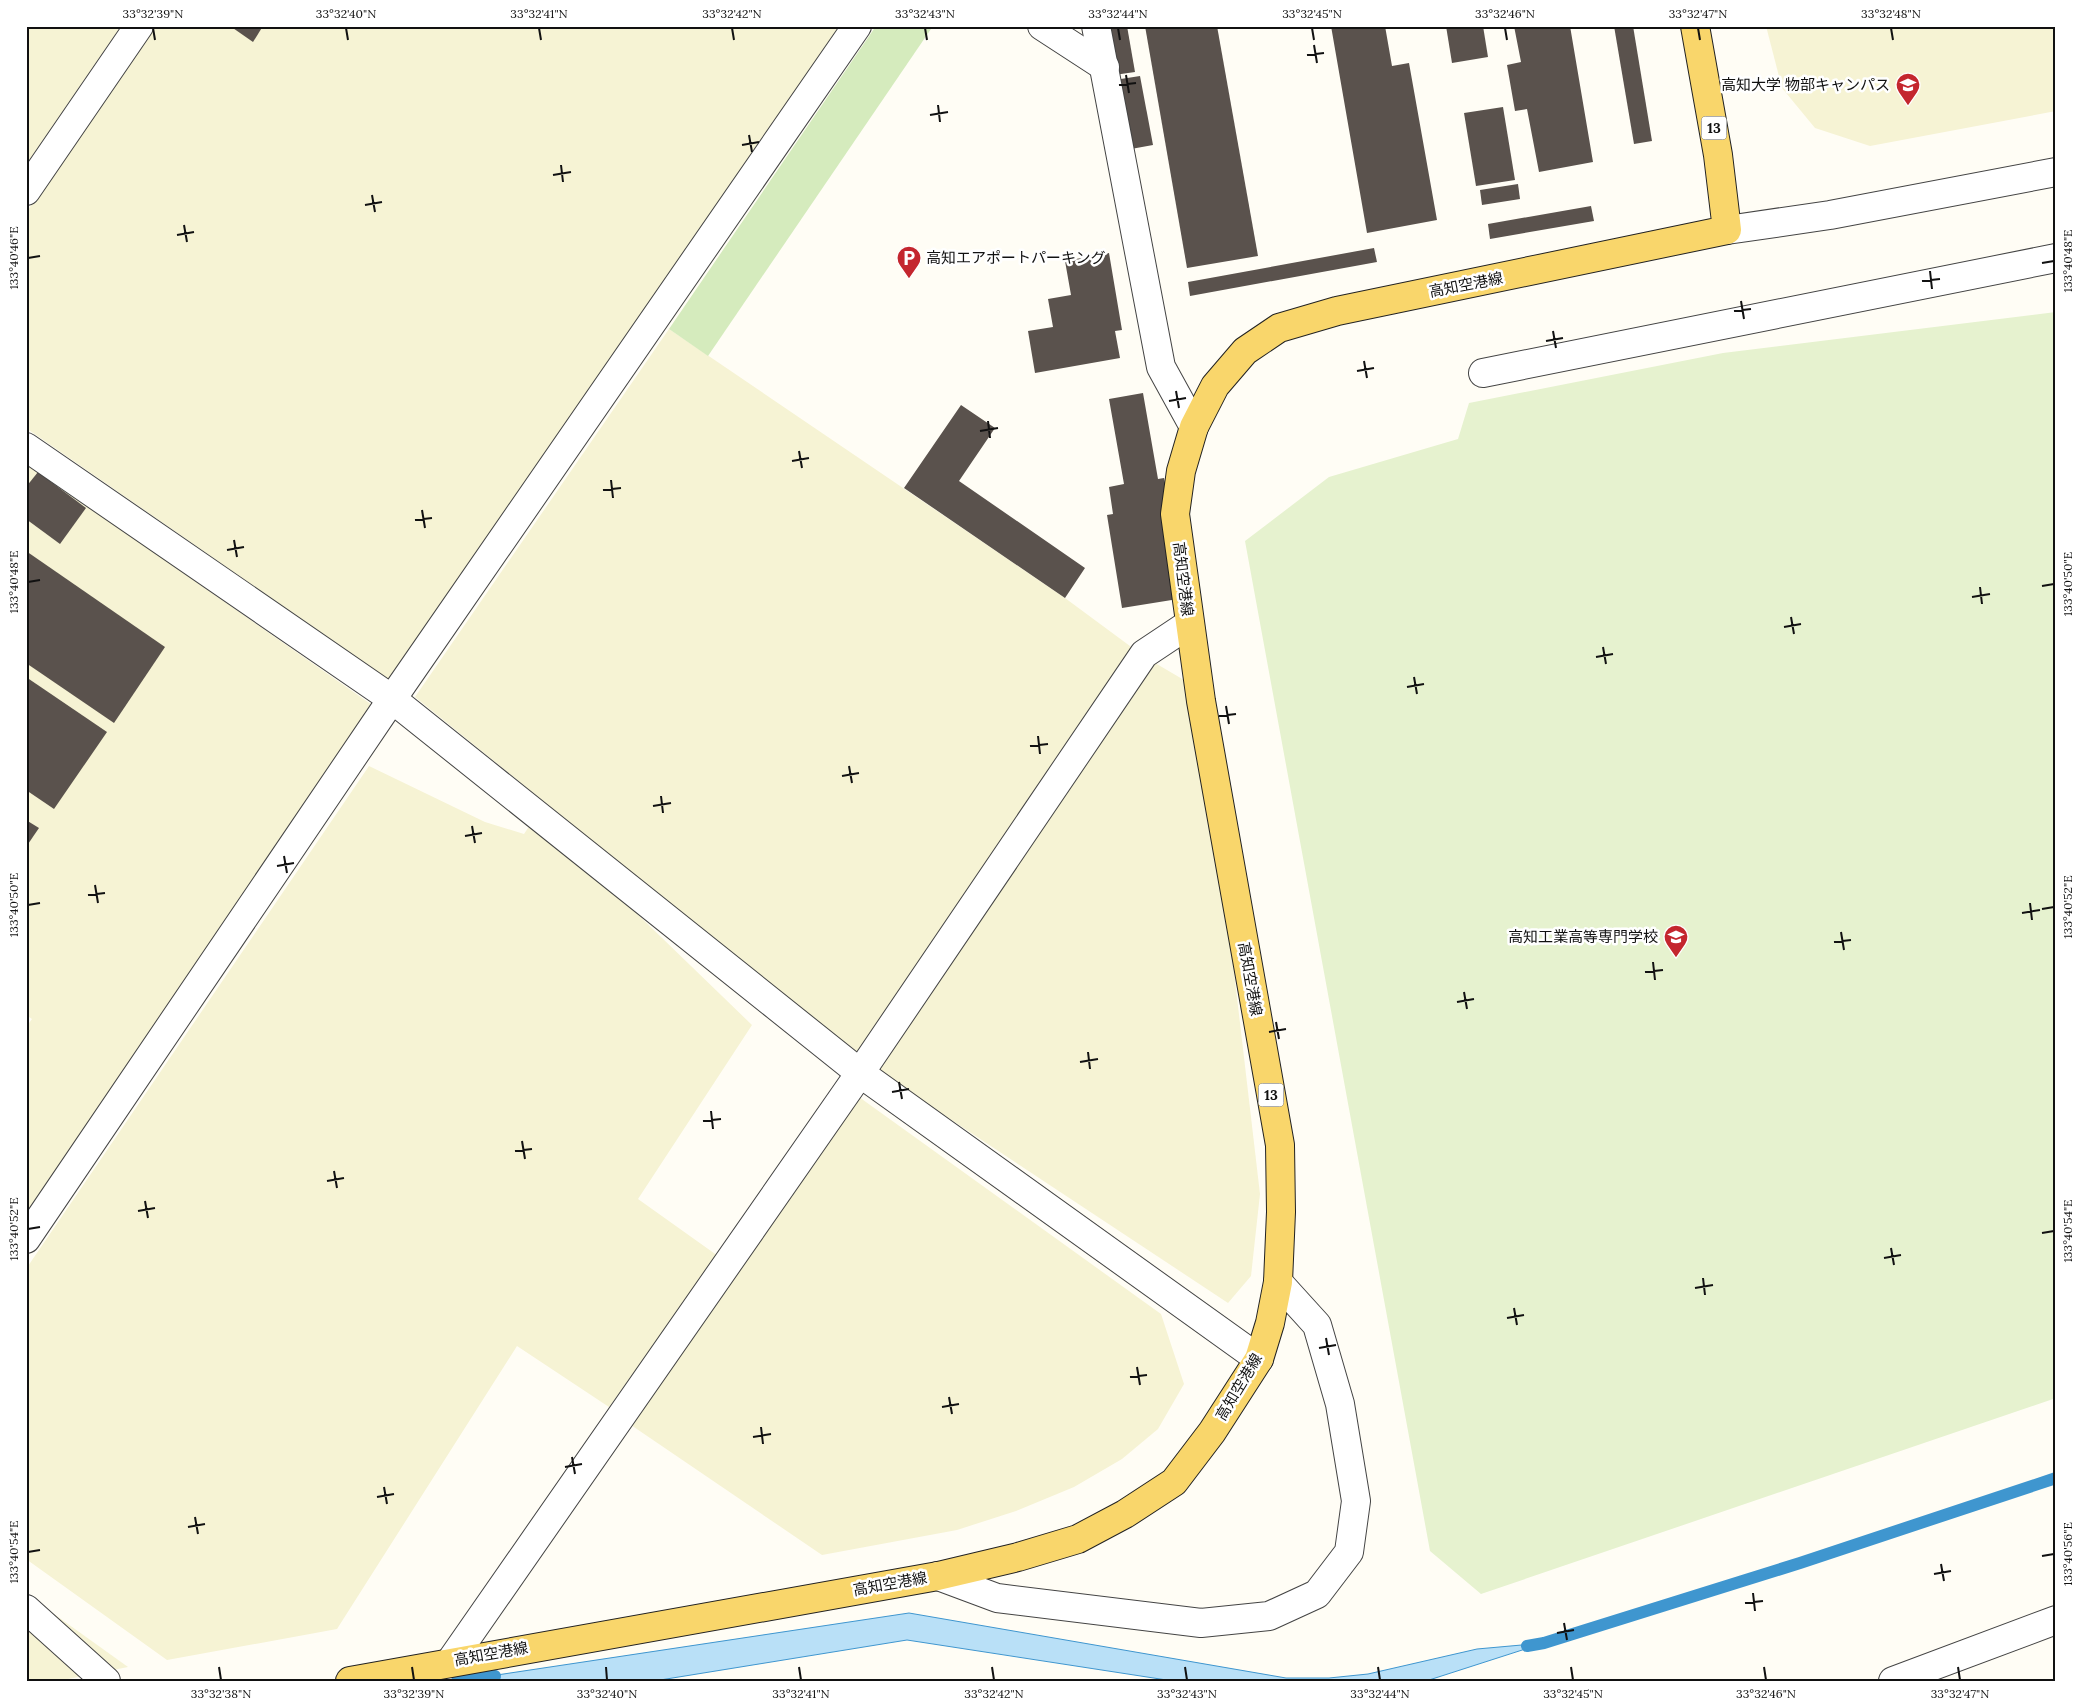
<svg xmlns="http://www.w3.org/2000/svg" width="2082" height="1707" viewBox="0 0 2082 1707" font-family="Lora,'Noto Sans JP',serif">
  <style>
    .farmland { fill: #f6f3d4 }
    .green { fill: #d5ebbd }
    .pitch { fill: #e6f2cf }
    .water { fill: #b9e0f7; stroke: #3f96cf }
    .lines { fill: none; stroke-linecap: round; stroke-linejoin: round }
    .stream { stroke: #3f96cf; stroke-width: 12 }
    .building { fill: #5a524d }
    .minor-casing { stroke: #444; stroke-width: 30 }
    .major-casing { stroke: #222; stroke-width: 30 }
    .minor { stroke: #fff; stroke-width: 28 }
    .major { stroke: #f9d66b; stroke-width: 28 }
    .ticks { fill: none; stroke: #111; stroke-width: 2 }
    .labels { text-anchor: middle; stroke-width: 5; stroke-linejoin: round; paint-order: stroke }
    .shield { fill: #fff; stroke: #585858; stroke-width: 1 }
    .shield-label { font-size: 14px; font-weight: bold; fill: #111 }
    .poi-label { font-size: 15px; fill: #111; stroke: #fff; text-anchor: end }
    .street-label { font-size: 15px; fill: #111; stroke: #fff }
    .neatline { fill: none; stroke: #111; stroke-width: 2 }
    .ticks-label { font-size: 12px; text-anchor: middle; fill: #111 }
  </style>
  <rect width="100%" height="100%" fill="#fffdf5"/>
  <g class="farmland">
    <path d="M26,26H121L26,165Z"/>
    <path d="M154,26H842L391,681L26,428V213Z"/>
    <path d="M1766,26H2056V111L1870,146L1815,128L1782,88Z"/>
    <path d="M669,329L1065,598L1134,649L860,1058L415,697Z"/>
    <path d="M26,463L375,707L26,1213V1027L32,1019L26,1015Z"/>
    <path d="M1150,660L1201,690L1260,1194L1251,1276L1228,1303L876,1070Z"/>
    <path d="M369,766L485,822L524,834L536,816L752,1025L638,1199L718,1256L609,1407L517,1346L337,1629L167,1660L26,1559V1269Z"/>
    <path d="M859,1097L1161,1314L1184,1384L1158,1429L1122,1459L1074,1487L1016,1511L957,1530L822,1555L628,1423Z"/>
    <path d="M26,1594L128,1667L58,1681H26Z"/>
  </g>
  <path class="green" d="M876,26H933L708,356L669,329Z"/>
  <path class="pitch" d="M2056,312V1398L1481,1594L1430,1551L1245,541L1329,477L1458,439L1469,403L1723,353Z"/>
  <path class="water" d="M909,1613L1286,1678H1329L1368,1674L1477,1649L1544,1643L1426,1681H1173L907,1640L654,1681H457Z"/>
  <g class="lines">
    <g class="stream">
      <path d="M1527,1646L1544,1643L1800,1563L2056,1478"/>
      <path d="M457,1681L495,1676"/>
    </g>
  </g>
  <g class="building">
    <path d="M230,26H263L253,42Z"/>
    <path d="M1106,26H1127L1135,72L1114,75Z"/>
    <path d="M1145,26H1217L1258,256L1187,268Z"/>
    <path d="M1331,26H1385L1392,66L1409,63L1437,220L1367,233Z"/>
    <path d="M1446,26H1483L1488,57L1452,63Z"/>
    <path d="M1514,26H1570L1593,162L1539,172L1527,109L1515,111L1507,65L1521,62Z"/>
    <path d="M1614,26H1633L1652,141L1634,144Z"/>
    <path d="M1140,76L1153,145L1120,151L1108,81Z"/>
    <path d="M1503,107L1515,180L1476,186L1464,113Z"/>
    <path d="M1518,184L1520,199L1482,205L1480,190Z"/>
    <path d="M1591,206L1594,221L1490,239L1488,224Z"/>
    <path d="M1374,248L1377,262L1190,296L1188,282Z"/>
    <path d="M1109,253L1122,330L1115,331L1120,358L1035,373L1028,331L1053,327L1048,299L1071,295L1065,261Z"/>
    <path d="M1143,393L1158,479L1164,478L1169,504L1162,506L1178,599L1122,608L1107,515L1113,514L1109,487L1124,484L1109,399Z"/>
    <path d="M961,405L995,428L959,481L1085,568L1065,598L904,488Z"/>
    <path d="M38,472L86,508L60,544L26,519V487Z"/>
    <path d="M26,551L165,647L114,723L26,663Z"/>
    <path d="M26,677L107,732L54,809L26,790Z"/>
    <path d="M26,820L39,828L26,847Z"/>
  </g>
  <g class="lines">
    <defs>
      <g id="minor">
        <path d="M1042,26L1105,67"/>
        <path d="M1096,26L1161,367L1194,427"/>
        <path d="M26,191L139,26"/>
        <path d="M1727,230L1830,215L2056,172"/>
        <path d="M1483,373L2056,258"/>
        <path d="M26,447L392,699L860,1073L1259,1359"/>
        <path d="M26,1239L392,699L857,26"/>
        <path d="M938,1576L997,1598L1201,1623L1269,1616L1317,1594L1349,1552L1356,1501L1340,1404L1317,1325L1278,1282"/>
        <path d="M26,1609L106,1681"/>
        <path d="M450,1662L860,1073L1144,654L1189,624"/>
        <path d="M1893,1681L2056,1620"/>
      </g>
      <path id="major" d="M350,1681L938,1576L1018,1557L1078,1539L1125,1514L1174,1482L1212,1432L1259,1359L1270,1323L1278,1282L1281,1212L1280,1145L1201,701L1175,514L1181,471L1194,427L1215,386L1245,351L1279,328L1337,311L1727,230L1718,155L1695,26"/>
    </defs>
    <use href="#minor" class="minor-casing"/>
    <use href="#major" class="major-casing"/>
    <use href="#minor" class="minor"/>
    <use href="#major" class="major"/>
  </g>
  <path class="ticks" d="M153,28L155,40M346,28L348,40M539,28L541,40M732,28L734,40M925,28L927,40M1118,28L1120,40M1312,28L1314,40M1505,28L1507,40M1698,28L1700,40M1891,28L1893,40M1314,45L1317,63M1307,55L1324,53M1126,75L1129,93M1119,85L1136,83M938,105L940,122M930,115L948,112M749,135L752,152M742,145L759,142M561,165L563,182M553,175L571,172M372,195L375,212M365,205L382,202M184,225L187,242M177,235L194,232M28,258L40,256M2042,263L2054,261M1930,271L1932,289M1922,281L1940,279M1741,301L1744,319M1734,311L1751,309M1553,331L1556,348M1546,341L1563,338M1364,361L1367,378M1357,371L1374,368M1176,391L1179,408M1169,401L1186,398M988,421L990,438M980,431L998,428M799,451L802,468M792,461L809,458M611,480L613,498M603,490L621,488M422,510L425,528M415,520L432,518M234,540L237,557M227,550L244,547M28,582L40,580M2042,586L2054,584M1980,587L1982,604M1972,597L1990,594M1791,617L1794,634M1784,627L1801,624M1603,647L1606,664M1596,657L1613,654M1414,677L1417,694M1407,687L1424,684M1226,706L1229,724M1219,716L1236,714M1038,736L1040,754M1030,746L1048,744M849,766L852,783M842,776L859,773M661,796L663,813M653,806L671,803M472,826L475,843M465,836L482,833M284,856L287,873M277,866L294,863M95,885L98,903M88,895L105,893M2030,903L2032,920M28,905L40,903M2042,909L2054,907M2022,913L2040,910M1841,932L1844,950M1834,942L1851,940M1653,962L1655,980M1645,972L1663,970M1464,992L1467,1009M1457,1002L1474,999M1276,1022L1279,1039M1269,1032L1286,1029M1088,1052L1090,1069M1080,1062L1098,1059M899,1082L902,1099M892,1092L909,1089M711,1111L713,1129M703,1121L721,1119M522,1141L525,1159M515,1151L532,1149M334,1171L337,1188M327,1181L344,1178M145,1201L148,1218M138,1211L155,1208M28,1229L40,1227M2042,1233L2054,1231M1891,1248L1894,1265M1884,1258L1901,1255M1703,1278L1705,1295M1695,1288L1713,1285M1514,1308L1517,1325M1507,1318L1524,1315M1326,1338L1329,1355M1319,1348L1336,1345M1137,1367L1140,1385M1130,1377L1147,1375M949,1397L952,1414M942,1407L959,1404M761,1427L763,1444M753,1437L771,1434M572,1457L575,1474M565,1467L582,1464M384,1487L387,1504M377,1497L394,1494M195,1517L198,1534M188,1527L205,1524M28,1552L40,1550M2042,1556L2054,1554M1941,1564L1944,1581M1934,1574L1951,1571M1753,1593L1755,1611M1745,1603L1763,1601M1564,1623L1567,1640M1557,1633L1574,1630M219,1667L221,1680M412,1667L414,1680M606,1667L607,1680M799,1667L801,1680M992,1667L994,1680M1185,1667L1187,1680M1378,1667L1380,1680M1571,1667L1573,1680M1764,1667L1766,1680M1958,1667L1960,1680"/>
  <defs>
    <symbol id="university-pin" viewBox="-11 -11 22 30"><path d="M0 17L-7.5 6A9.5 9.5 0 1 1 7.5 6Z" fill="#c4262e" stroke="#fff"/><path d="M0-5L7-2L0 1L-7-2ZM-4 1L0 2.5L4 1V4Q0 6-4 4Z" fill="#fff"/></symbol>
    <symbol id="parking-pin" viewBox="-11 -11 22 30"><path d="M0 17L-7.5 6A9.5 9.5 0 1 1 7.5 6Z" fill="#c4262e" stroke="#fff"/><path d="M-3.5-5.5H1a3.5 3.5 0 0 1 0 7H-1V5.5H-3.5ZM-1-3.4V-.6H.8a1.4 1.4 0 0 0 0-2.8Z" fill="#fff"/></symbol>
    <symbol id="school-pin" viewBox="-11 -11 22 30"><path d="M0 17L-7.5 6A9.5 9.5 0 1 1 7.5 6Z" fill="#c4262e" stroke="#fff"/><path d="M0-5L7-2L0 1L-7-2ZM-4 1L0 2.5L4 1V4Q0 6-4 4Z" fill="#fff"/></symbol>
  </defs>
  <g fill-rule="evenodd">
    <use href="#university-pin" x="1894" y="71" width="28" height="38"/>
    <use href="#parking-pin" x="895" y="244" width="28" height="38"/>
    <use href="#school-pin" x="1662" y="923" width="28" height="38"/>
  </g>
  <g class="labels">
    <g class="shield">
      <rect x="1701.5" y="116.5" width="25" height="23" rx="4"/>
      <rect x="1258.5" y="1083.5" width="25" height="23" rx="4"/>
    </g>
    <g class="shield-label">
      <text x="1714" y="133">13</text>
      <text x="1271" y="1100">13</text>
    </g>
    <g class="poi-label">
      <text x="1890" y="90">高知大学 物部キャンパス</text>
      <text x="926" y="263" text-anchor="start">高知エアポートパーキング</text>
      <text x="1658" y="942">高知工業高等専門学校</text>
    </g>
    <g class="street-label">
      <text transform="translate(1466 285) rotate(-11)" y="5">高知空港線</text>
      <text transform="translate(1183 579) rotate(83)" y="5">高知空港線</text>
      <text transform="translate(1250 979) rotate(80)" y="5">高知空港線</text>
      <text transform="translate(1239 1387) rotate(-59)" y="5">高知空港線</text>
      <text transform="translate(890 1584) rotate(-10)" y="5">高知空港線</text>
      <text transform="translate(491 1654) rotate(-10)" y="5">高知空港線</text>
    </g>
  </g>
  <rect width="2082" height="1707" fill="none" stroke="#ffffff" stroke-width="55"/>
  <rect x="28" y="28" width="2026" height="1652" class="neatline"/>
  <g class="ticks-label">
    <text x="153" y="18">33°32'39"N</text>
    <text x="346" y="18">33°32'40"N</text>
    <text x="539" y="18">33°32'41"N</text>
    <text x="732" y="18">33°32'42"N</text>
    <text x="925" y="18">33°32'43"N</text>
    <text x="1118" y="18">33°32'44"N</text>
    <text x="1312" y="18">33°32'45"N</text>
    <text x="1505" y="18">33°32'46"N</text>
    <text x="1698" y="18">33°32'47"N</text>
    <text x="1891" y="18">33°32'48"N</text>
    <text transform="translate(14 258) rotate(-90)" y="4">133°40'46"E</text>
    <text transform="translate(2068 261) rotate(-90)" y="4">133°40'48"E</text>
    <text transform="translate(14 582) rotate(-90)" y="4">133°40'48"E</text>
    <text transform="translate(2068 584) rotate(-90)" y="4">133°40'50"E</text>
    <text transform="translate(14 905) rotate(-90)" y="4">133°40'50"E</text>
    <text transform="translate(2068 907) rotate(-90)" y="4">133°40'52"E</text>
    <text transform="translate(14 1229) rotate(-90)" y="4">133°40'52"E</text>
    <text transform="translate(2068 1231) rotate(-90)" y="4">133°40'54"E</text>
    <text transform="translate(14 1552) rotate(-90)" y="4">133°40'54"E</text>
    <text transform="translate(2068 1554) rotate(-90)" y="4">133°40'56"E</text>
    <text x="221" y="1698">33°32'38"N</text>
    <text x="414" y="1698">33°32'39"N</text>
    <text x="607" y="1698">33°32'40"N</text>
    <text x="801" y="1698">33°32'41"N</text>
    <text x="994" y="1698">33°32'42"N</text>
    <text x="1187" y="1698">33°32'43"N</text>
    <text x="1380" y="1698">33°32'44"N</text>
    <text x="1573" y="1698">33°32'45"N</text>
    <text x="1766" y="1698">33°32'46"N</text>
    <text x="1960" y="1698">33°32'47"N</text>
  </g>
</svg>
